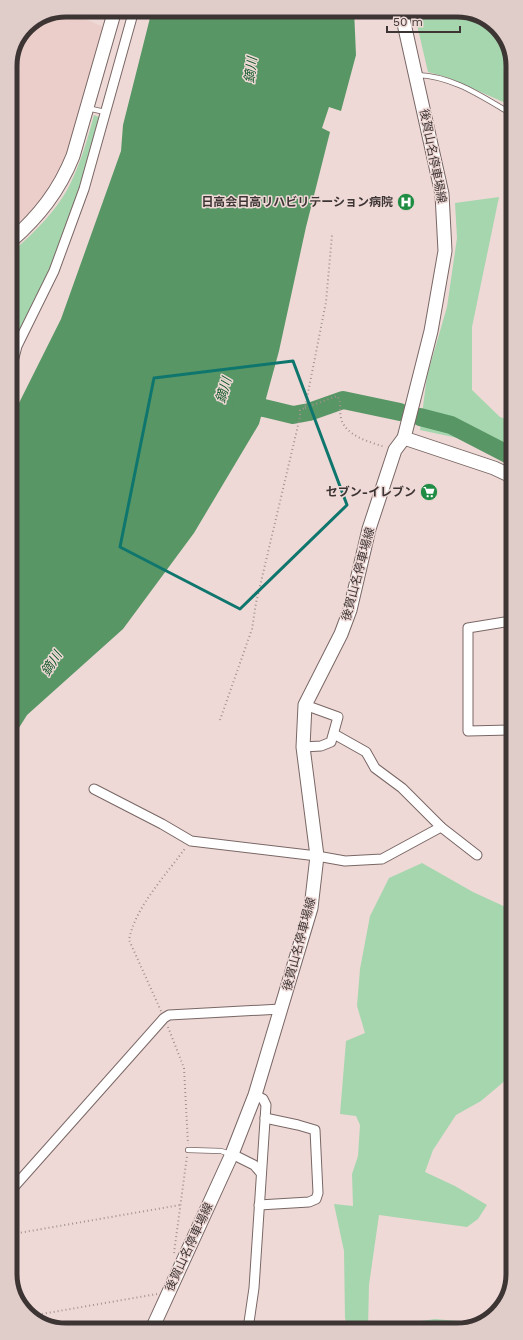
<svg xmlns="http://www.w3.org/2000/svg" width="523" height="1340" viewBox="0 0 523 1340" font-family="'Work Sans','Noto Sans JP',sans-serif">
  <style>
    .built { fill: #ebcdc9 }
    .green { fill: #a6d6ae }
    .water { fill: #589665 }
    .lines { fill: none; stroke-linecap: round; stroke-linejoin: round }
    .river { stroke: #589665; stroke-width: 18 }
    .lane-casing { stroke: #796765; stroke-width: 6 }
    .street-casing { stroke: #796765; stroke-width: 11 }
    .secondary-casing { stroke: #796765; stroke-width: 15 }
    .path { stroke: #a29290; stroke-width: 2; stroke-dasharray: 1 3; stroke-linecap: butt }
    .lane { stroke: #fff; stroke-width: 4.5 }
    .street { stroke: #fff; stroke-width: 9 }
    .secondary { stroke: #fff; stroke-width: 13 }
    .marked { fill: none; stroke: #0f766e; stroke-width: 3; stroke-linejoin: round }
    .labels { text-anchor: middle; stroke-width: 3; stroke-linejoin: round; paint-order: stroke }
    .street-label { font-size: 12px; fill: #3d3534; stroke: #eed9d6 }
    .poi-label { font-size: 12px; font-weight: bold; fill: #3d3534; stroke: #eed9d6; text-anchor: end }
    .water-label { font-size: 13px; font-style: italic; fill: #165b2c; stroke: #eed9d6 }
    .rim { fill: none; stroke: #3d3534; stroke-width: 5 }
  </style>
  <rect width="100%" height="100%" fill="#eed9d6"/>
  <path class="built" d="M66,10L105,28L61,173L48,195L10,234V62L27,26Z"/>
  <g class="green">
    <path d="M415,10H461L491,22L510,48V105L449,78L428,72L418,29Z"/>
    <path d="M94,115L106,120L86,190L21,346L18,365L11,378V253C34,233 59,209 72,180C82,159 88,137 94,115Z"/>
    <path d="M499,197L472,327V390L500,417L511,421V462L472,441L420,430L427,376L447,307L457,238L455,203Z"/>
    <path d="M422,863L473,892L512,910L513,1074L481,1101L456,1115L433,1150L425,1172L455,1186L487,1205L478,1219L467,1227L379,1215L369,1285L368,1328H348L345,1318L344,1251L334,1204L353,1206L352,1174L358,1156L360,1125L356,1116L340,1114L346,1041L365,1033L357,1006L360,969L370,916L389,878Z"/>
    <path d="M435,1319L480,1323L475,1327L411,1328L414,1322Z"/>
  </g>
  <path class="water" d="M152,10H354L356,55L341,111L329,107L322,128L330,132L306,227L279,351L259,424L194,533L123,629L27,715L12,739L11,419L61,319L121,151L123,125Z"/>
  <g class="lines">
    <g class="river">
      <path d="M241,405L264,408L293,415L309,412L343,400L400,412"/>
      <path d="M420,417L451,425L511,456"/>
    </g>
    <defs>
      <g id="lane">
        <path d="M417,75C452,76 481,96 510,113"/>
        <path d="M87,108L105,112"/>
        <path d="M188,1150L221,1151L230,1154"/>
      </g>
      <g id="street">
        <path d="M11,369L17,346L54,271L84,189L134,10"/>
        <path d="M511,621L468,628V731L512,730"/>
        <path d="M334,734L366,752L375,768L402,788L441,827L477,855"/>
        <path d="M303,747L321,746L331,742L338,717L305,705"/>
        <path d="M94,789L162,824L191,841L317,856L345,861L382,859L441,827"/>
        <path d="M232,1154L254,1165L261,1173"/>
        <path d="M13,1188L164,1018L169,1015L281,1009"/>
        <path d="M259,1205L309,1202L316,1199L318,1193L315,1130L298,1125L265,1118"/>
        <path d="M248,1329L254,1288L266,1105L263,1099L255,1095"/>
      </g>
      <g id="secondary">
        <path d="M11,241C39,216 59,191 73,156L113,17V10"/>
        <path d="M404,438L494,468L511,476"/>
        <path d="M152,1329L232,1154L255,1095L311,908L317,856L303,747L305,705L341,634L350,610L369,529L395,450L404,438L431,331L445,251L442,194L401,10"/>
      </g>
    </defs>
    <use href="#lane" class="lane-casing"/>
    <use href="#street" class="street-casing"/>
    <use href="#secondary" class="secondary-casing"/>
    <g class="path">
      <path d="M305,408L337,396C342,402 339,410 341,418C345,436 370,442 385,447"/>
      <path d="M220,720L252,629L256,603L300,417V410L305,408L326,302L332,235"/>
      <path d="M161,1011L129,940C135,907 167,874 186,847"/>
      <path d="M168,1027L184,1068L188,1144"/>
      <path d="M13,1234L180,1205"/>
      <path d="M174,1253L187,1156"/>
      <path d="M30,1316L157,1294"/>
    </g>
    <use href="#lane" class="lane"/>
    <use href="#street" class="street"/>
    <use href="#secondary" class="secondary"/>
  </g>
  <path class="marked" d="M293,361L347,505L240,609L120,547L154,378Z"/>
  <defs>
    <symbol id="hospital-disc" viewBox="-11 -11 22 22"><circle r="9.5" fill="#1f8c44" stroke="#eed9d6"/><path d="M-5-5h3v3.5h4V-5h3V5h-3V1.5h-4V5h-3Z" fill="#fff"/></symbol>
    <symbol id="supermarket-disc" viewBox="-11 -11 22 22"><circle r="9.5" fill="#1f8c44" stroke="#eed9d6"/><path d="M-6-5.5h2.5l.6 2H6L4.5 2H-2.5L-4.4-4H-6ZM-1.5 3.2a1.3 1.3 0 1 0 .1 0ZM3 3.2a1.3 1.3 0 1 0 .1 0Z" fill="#fff"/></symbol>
  </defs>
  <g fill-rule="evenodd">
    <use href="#hospital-disc" x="396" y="192" width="20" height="20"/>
    <use href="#supermarket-disc" x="419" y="482" width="20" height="20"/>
  </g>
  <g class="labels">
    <g class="street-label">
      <text transform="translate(433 156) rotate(79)" y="4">後賀山名停車場線</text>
      <text transform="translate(358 574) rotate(-75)" y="4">後賀山名停車場線</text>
      <text transform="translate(299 944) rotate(-75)" y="4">後賀山名停車場線</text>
      <text transform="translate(189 1247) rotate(-65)" y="4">後賀山名停車場線</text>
    </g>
    <g class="poi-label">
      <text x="393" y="206">日高会日高リハビリテーション病院</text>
      <text x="416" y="496">セブン-イレブン</text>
    </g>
    <g class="water-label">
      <text transform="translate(250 70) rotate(-83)" y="5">鏑川</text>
      <text transform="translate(223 390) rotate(-74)" y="5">鏑川</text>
      <text transform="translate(51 663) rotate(-58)" y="5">鏑川</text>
    </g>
  </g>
  <path d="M0 0H523V1340H0ZM66 17H457A49 49 0 0 1 506 66V1274A49 49 0 0 1 457 1323H66A49 49 0 0 1 17 1274V66A49 49 0 0 1 66 17Z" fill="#e0ccc9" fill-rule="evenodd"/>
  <path class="rim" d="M66 17H457A49 49 0 0 1 506 66V1274A49 49 0 0 1 457 1323H66A49 49 0 0 1 17 1274V66A49 49 0 0 1 66 17Z"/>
  <path d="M387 26v6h73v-6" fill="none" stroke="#3d3534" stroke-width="2"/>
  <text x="393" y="26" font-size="12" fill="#3d3534" stroke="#eed9d6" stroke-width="3" paint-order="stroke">50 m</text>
</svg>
